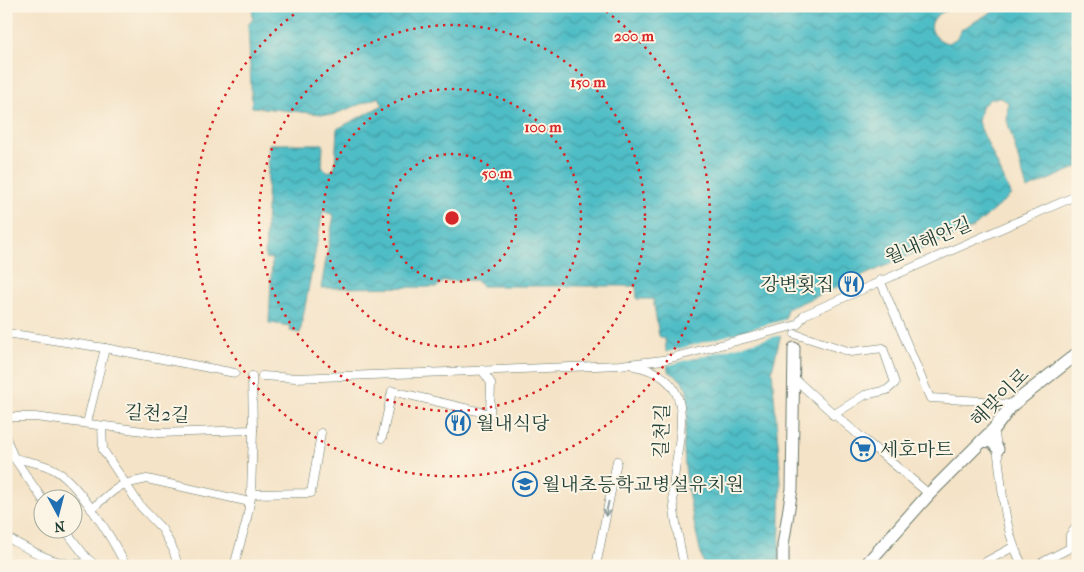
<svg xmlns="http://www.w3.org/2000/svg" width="1084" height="572" viewBox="0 0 1084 572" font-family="'IM FELL French Canon','Noto Serif KR',serif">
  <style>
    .water { fill: url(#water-waves); stroke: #377d7d }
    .pier { fill: #f4e3c7 }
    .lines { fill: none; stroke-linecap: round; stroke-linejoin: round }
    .street-casing { stroke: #6a7767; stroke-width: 9 }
    .secondary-casing { stroke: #6a7767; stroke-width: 13 }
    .primary-casing { stroke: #6a7767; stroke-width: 14 }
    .street { stroke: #fff; stroke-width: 8 }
    .secondary { stroke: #fff; stroke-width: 11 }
    .primary { stroke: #fff; stroke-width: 12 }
    .oneway { stroke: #8f9e9a }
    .ring { fill: none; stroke: #d62828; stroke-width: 2.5; stroke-dasharray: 2.5 5 }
    .labels { text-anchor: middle; stroke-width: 4; stroke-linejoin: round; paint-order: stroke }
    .street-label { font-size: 19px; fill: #1f3d34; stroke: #fcf5e5 }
    .poi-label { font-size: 19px; fill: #1f3d34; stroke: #fcf5e5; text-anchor: start }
    .centre { fill: #d62828; stroke: #fcf5e5; stroke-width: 2.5 }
    .ring-label { font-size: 15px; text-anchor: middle; font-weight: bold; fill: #d62828; stroke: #fcf5e5; stroke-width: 4; stroke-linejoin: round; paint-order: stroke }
  </style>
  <defs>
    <pattern id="water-waves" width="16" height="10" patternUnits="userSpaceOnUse" patternTransform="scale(1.25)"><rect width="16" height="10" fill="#4fbdc6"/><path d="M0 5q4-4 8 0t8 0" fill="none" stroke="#419ba2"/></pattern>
  </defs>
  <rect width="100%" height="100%" fill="#fcf5e5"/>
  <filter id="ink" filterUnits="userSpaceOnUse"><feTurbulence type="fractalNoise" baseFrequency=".02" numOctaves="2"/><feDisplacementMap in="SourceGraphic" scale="10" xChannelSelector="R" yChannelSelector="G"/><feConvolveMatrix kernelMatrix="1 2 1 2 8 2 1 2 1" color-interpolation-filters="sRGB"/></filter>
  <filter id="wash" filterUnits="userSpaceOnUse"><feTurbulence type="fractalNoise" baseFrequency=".0096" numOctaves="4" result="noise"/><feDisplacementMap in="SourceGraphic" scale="20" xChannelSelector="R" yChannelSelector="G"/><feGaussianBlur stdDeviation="1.12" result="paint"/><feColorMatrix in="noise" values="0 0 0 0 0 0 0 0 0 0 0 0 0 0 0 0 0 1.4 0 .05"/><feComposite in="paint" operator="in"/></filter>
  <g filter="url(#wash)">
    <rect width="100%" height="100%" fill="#f4e3c7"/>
    <path class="water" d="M252,6H955C949,10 938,13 934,19C926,30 938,41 948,43L956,39L962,29L1002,6H1078V167L1027,189L1007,120L1008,102L1000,98L990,99L981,107L978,122L1011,195L974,227L787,309L772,370L781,480L779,566H704C695,529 686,490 684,452C682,431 693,406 685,386C682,379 674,375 668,371L665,339L659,336L653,299H637L636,286H482L475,280L444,281L437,287L321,288L334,215L323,211L300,333L290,331L291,326L269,323L272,259L265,258L269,144H323L322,167L329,172L335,168L337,129L383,105L379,97L332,115L252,107L248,24L253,18Z"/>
    <path class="pier" d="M787,319L784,334L665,366L664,353Z"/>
  </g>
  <g filter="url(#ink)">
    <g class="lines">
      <defs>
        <g id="street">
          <path d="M880,280L930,398L983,401L1012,405"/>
          <path d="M6,333L105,348L235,373"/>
          <path d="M795,334L851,352L883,348L895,383L887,390L865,395L833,415"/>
          <path d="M634,366C706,379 674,443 673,493C673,517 680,543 684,566"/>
          <path d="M262,376L296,378L620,365L663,360L797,325L804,315L1078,195"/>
          <path d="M794,378C837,419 884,455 929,494"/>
          <path d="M6,417H35L159,433L253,430L252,376"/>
          <path d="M87,423L105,348"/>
          <path d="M102,426L103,450L141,507L162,529L173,549L178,566"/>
          <path d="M994,429C1003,475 1000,525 1023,566"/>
          <path d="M253,430L251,494L311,493L321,433"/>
          <path d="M6,438L14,458L43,500"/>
          <path d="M382,438L392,391L490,414L491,383L482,370"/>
          <path d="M14,458C26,461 40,463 51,468C77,479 113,540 126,566"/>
          <path d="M91,509L113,491L124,484L147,479L250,502"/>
          <path d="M65,530L86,557L96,566"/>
          <path d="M6,537C32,551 61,570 91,562"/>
          <path d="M234,566L246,523L251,498"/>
          <path d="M596,566L617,461"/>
          <path d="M978,566L1013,547"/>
          <path d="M1035,566L1070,548V535L1077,526"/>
        </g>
        <g id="secondary">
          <path d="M981,441L992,442L998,449"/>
          <path d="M783,566V545L792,489L794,348"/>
        </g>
        <path id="primary" d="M865,566L929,494L994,429L1012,405L1078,353"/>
      </defs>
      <use href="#street" class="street-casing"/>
      <use href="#secondary" class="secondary-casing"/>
      <use href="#primary" class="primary-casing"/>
      <use href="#street" class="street"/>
      <use href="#secondary" class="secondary"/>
      <use href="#primary" class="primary"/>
    </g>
    <defs><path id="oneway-shaft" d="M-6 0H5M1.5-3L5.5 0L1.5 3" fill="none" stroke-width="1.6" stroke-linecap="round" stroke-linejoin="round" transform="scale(1.25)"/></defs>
    <use class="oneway" href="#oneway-shaft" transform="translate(607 509) rotate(102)"/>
  </g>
  <g class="ring">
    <circle cx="452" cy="218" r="64"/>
    <circle cx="452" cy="218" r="129"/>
    <circle cx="452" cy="218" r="193"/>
    <path d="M600 7A258 258 0 1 1 304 7"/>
  </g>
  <defs>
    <symbol id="restaurant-ring" viewBox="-11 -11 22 22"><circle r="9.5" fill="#fcf5e5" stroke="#1f6fb2" stroke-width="1.5"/><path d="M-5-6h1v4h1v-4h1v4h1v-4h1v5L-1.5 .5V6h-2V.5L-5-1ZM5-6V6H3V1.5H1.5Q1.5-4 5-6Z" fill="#1f6fb2"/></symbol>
    <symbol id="supermarket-ring" viewBox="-11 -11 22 22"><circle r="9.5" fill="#fcf5e5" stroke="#1f6fb2" stroke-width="1.5"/><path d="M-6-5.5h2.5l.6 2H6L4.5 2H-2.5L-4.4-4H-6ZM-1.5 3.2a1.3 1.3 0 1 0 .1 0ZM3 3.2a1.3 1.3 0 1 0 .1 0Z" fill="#1f6fb2"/></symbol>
    <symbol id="school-ring" viewBox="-11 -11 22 22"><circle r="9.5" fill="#fcf5e5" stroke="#1f6fb2" stroke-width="1.5"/><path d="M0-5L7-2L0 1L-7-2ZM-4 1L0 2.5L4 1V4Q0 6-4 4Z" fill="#1f6fb2"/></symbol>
  </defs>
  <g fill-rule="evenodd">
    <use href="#restaurant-ring" x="837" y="270" width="28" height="28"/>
    <use href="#restaurant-ring" x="444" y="409" width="28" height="28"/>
    <use href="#supermarket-ring" x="849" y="435" width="28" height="28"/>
    <use href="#school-ring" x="511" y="470" width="28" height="28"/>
  </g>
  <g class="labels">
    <g class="street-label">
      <text transform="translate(928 240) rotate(-23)" y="7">월내해안길</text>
      <text transform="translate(999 397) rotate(-45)" y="7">해맞이로</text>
      <text transform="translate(157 413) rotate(3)" y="7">길천2길</text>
      <text transform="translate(661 431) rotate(-88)" y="7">길천길</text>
    </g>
    <g class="poi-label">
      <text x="834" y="291" text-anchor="end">강변횟집</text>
      <text x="476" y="430">월내식당</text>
      <text x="880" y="456">세호마트</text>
      <text x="542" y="491">월내초등학교병설유치원</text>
    </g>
  </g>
  <circle cx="452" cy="218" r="8" class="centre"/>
  <g class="ring-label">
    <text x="634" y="41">200 m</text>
    <text x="588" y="87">150 m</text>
    <text x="543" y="132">100 m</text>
    <text x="497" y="178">50 m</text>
  </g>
  <rect width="1084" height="572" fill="none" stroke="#fcf5e5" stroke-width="25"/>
  <g transform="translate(58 514) rotate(173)"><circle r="24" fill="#fcf5e5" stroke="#a4ab9e"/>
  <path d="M0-4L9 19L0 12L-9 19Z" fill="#1f6fb2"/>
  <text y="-8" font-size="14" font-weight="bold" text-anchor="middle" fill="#1f3d34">N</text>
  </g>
</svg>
